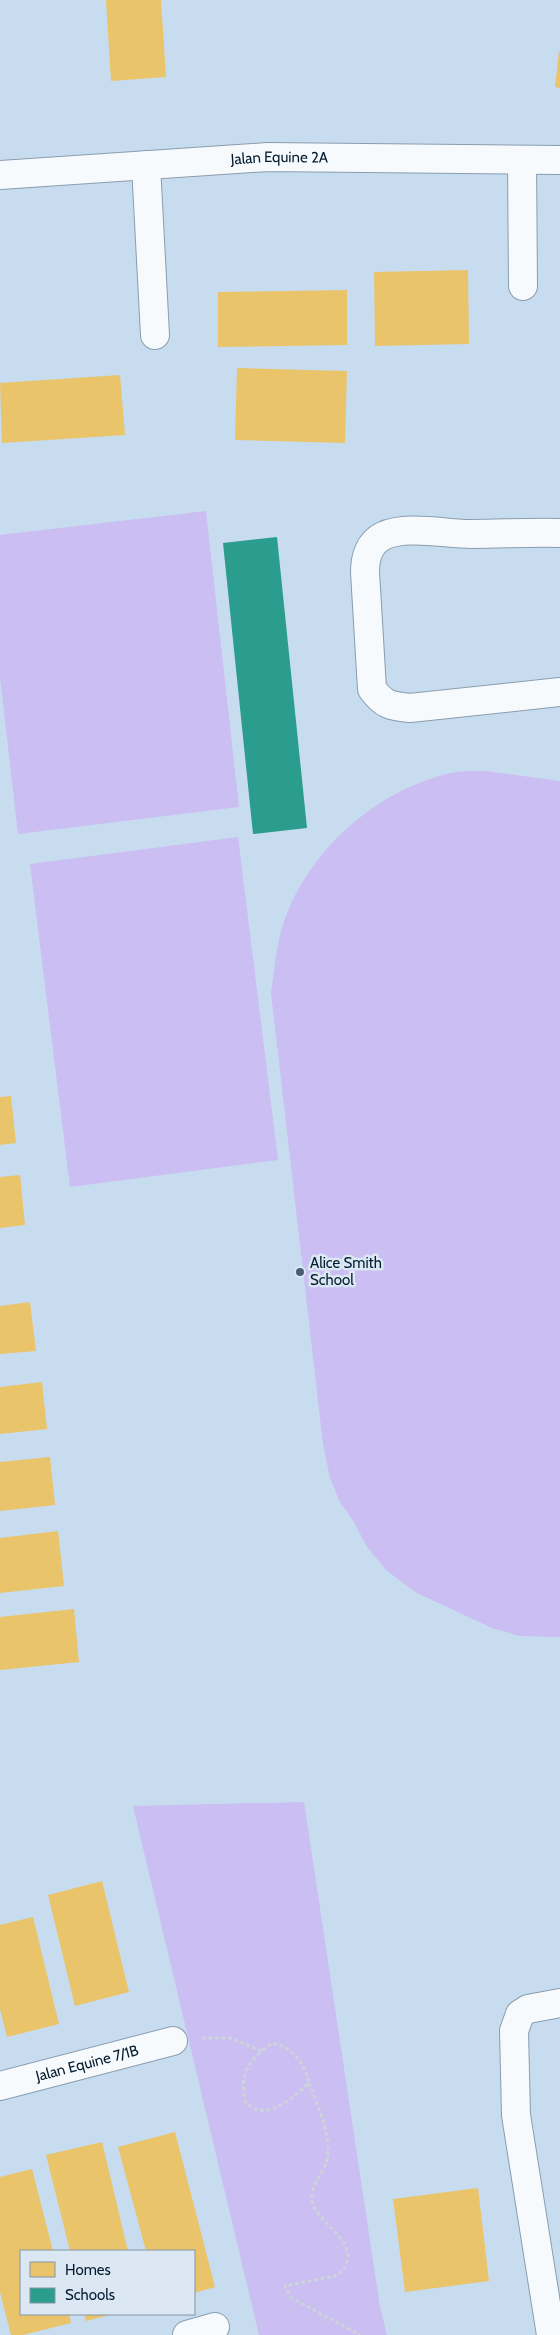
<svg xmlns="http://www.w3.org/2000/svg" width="560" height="2335" viewBox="0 0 560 2335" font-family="Cabin,sans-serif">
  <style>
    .green { fill: #cabef2 }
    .homes { fill: #e9c46a }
    .schools { fill: #2a9d8f }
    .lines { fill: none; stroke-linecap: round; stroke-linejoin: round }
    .minor-casing { stroke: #899daf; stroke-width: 30 }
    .path { stroke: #ccd3d9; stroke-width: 3; stroke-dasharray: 4 2.5; stroke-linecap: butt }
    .minor { stroke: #f7fafd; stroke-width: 28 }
    .poi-dot { fill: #485f73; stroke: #dbe7f2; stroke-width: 2 }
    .labels { text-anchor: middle; stroke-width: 5; stroke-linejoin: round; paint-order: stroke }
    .street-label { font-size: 15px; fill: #031c30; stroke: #dbe7f2 }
    .poi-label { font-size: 15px; fill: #031c30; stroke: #dbe7f2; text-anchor: start }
  </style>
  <rect width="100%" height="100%" fill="#c8dcef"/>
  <g class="green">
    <path d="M206,511L239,807L18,834L0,677V535Z"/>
    <path d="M485,771L560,781V1637L519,1636L492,1628L415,1592L386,1570L367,1547L354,1522L340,1502L330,1478L323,1444L271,993C275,966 277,936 288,911C316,844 380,789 451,773C462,771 474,771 485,771Z"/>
    <path d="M238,837L278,1160L70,1187L30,864Z"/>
    <path d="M304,1802L380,2307L387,2335H259L133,1806Z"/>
  </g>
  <g class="homes">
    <path d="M106,0H161L166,77L111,81Z"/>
    <path d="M559,51H560V88L555,87Z"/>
    <path d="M468,270L469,344L375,346L374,272Z"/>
    <path d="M347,290V345L218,347V292Z"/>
    <path d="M237,368L347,371L345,443L235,440Z"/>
    <path d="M120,375L125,435L2,443L0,383Z"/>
    <path d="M11,1096L16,1143L0,1145V1097Z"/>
    <path d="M20,1175L25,1225L0,1228V1177Z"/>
    <path d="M30,1302L36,1351L0,1354V1306Z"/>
    <path d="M42,1382L47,1429L0,1434V1387Z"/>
    <path d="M50,1457L55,1505L0,1511V1462Z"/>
    <path d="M58,1531L64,1586L0,1593V1538Z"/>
    <path d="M74,1609L79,1662L0,1670V1617Z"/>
    <path d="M102,1881L129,1992L75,2006L48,1895Z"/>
    <path d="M33,1917L59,2024L7,2037L0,2009V1925Z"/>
    <path d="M175,2132L215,2287L194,2293V2251H146L118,2147Z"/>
    <path d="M102,2142L128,2251H70L46,2155Z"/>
    <path d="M32,2169L53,2251H21V2314H69L71,2323L23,2335H11L0,2292V2177Z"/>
    <path d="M478,2188L489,2281L405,2292L393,2199Z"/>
    <path d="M84,2314H114L86,2321Z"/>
  </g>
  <path class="schools" d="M277,537L307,828L253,834L223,543Z"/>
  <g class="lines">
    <defs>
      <g id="minor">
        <path d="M522,160L523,286"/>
        <path d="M146,165L155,335"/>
        <path id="s1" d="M0,175L268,157L560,160"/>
        <path d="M560,533C530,532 501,534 471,534C446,534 406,525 383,536C369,543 365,558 365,572L372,689C384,705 390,706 410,708L560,692"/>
        <path id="s2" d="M0,2086L173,2041"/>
        <path d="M187,2335L215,2327"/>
        <path d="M551,2335L516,2115L514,2031L520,2014L528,2009L560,2003"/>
      </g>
    </defs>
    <use href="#minor" class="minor-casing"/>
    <g class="path">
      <path d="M202,2038H230L262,2051C244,2066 240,2081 246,2103C249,2105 253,2108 256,2109C274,2116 297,2094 309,2083C305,2064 292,2046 272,2043L262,2051"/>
      <path d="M309,2083C317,2105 330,2131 328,2154C327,2172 307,2185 313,2204C320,2223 346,2235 348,2255C348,2259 345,2266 344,2270L335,2276L285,2286L290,2297L360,2335"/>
    </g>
    <use href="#minor" class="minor"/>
  </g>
  <circle class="poi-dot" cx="300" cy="1272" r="5"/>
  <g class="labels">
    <g class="street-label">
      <text dy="5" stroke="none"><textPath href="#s1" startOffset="280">Jalan Equine 2A</textPath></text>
      <text dy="5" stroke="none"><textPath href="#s2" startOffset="90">Jalan Equine 7/1B</textPath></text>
    </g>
    <g class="poi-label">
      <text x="310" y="1268">Alice Smith<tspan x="310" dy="17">School</tspan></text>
    </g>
  </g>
  <rect x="20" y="2250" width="175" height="65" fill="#dbe7f2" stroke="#8596a4"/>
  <rect x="30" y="2262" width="25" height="15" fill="#e9c46a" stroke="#8596a4"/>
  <text x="65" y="2275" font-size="15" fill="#031c30">Homes</text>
  <rect x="30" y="2288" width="25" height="15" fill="#2a9d8f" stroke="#8596a4"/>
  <text x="65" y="2300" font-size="15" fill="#031c30">Schools</text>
</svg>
